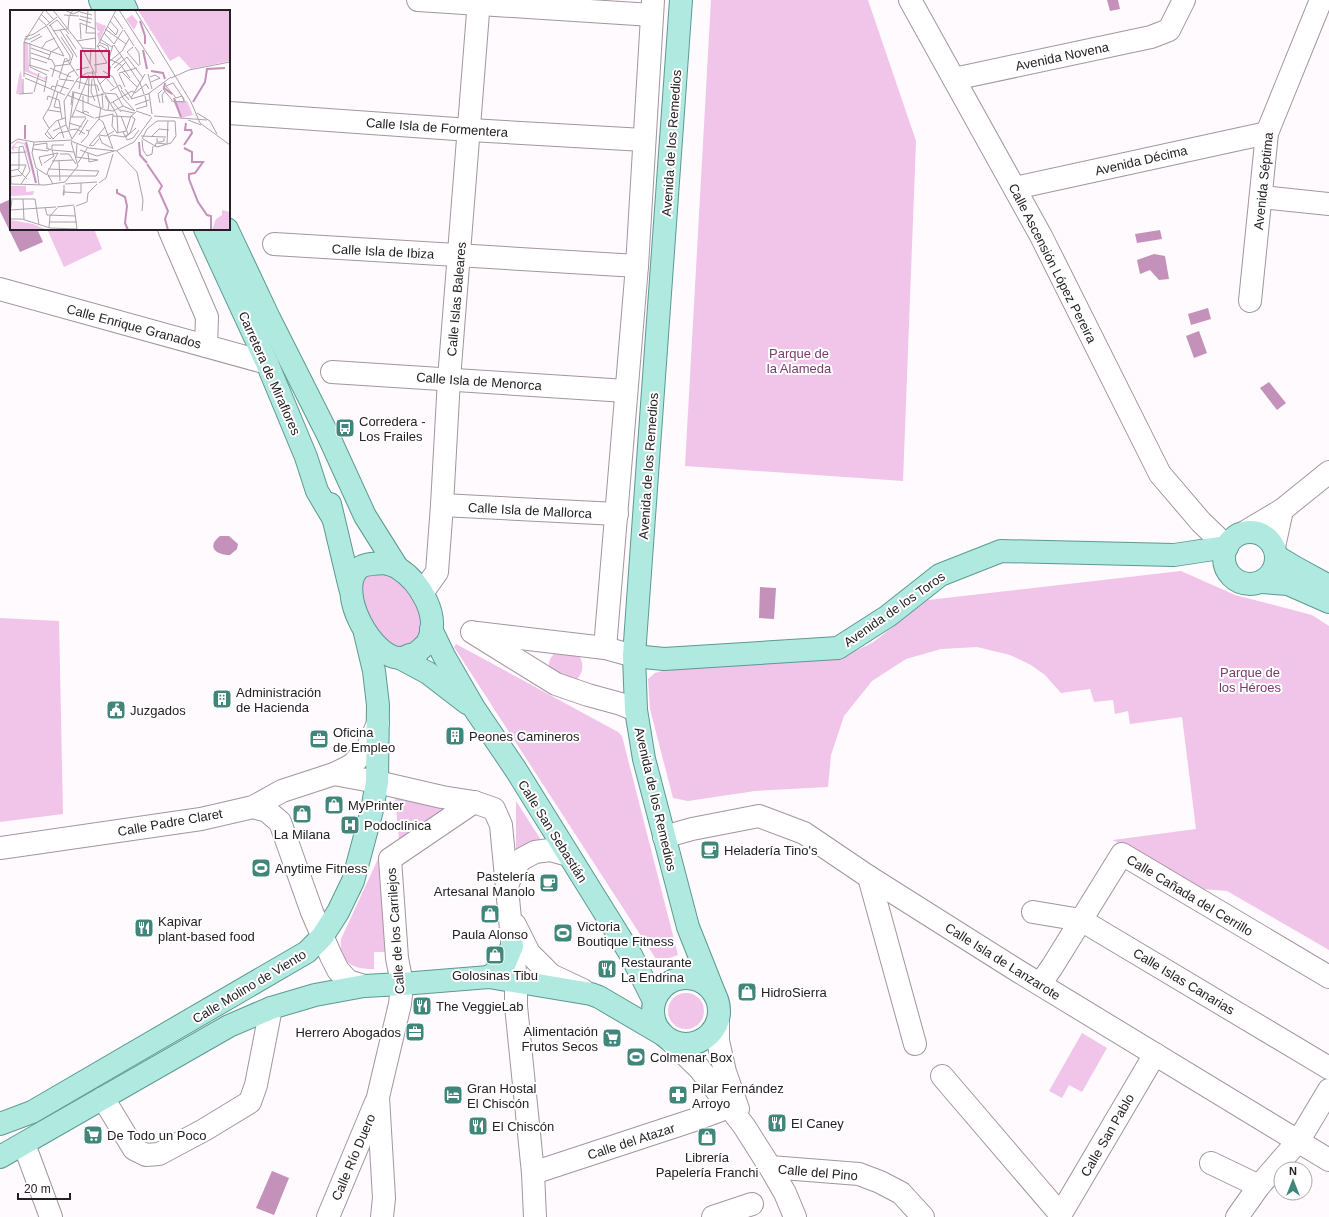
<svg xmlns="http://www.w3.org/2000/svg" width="1329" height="1217" viewBox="0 0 1329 1217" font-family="Arial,sans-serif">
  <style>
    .green { fill: #f1c4e9 }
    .water { fill: #c391ba }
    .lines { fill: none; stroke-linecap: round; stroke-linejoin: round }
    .minor-casing { stroke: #a395a0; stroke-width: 24 }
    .major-casing { stroke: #5c9a91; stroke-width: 24 }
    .minor { stroke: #fff; stroke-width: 22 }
    .major { stroke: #afe9e0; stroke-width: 22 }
    .labels { text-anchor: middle; stroke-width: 4; stroke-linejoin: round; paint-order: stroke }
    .street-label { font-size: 13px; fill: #252024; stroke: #fff }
    .park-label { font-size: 13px; fill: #783b70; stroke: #fff }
    .poi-label { font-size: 13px; fill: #252024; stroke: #fff; text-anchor: start }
    .inset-river { fill: none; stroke: #c391ba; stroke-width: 2 }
    .inset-road { fill: none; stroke: #a7a3a6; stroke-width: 1 }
    .view { fill: #c2185b; fill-opacity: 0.15; stroke: #c2185b; stroke-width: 2 }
    .inset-edge { fill: none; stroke: #252024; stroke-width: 2 }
  </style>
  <rect width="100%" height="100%" fill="#fefafd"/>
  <g class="green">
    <path d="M711,0H868L916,141L903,481L685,466Z"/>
    <path d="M47,229H94L102,249L64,267Z"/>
    <path d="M1181,571L1235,595L1312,615L1329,626V950L1227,891L1203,889L1113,840L1196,829L1182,717L1130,724L1128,711L1115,714L1113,700L1094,702L1090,689L1061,693L1045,675L1031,665L1010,655L977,647L941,649L906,659L872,681L844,716L831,755L828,787L755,791L688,801L673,798L650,709L648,679L655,673L684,665L790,656L849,654L872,643L928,600Z"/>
    <path d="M379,572L399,578L422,610L421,627L418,637L414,643L402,648L394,645L384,638L367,615L360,584L363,576Z"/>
    <path d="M0,618L59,621L63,814L0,822Z"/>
    <path d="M456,644L618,732L622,736L678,955L658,962L454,647Z"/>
    <path d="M557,651L579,655C585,666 583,674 574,682L549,671C548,662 550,657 557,651Z"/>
    <path d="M395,798L445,807L399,840Z"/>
    <path d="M516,801L541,840L516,853Z"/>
    <path d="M378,859L386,952H374V969C352,969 339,963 341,939Z"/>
    <circle cx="686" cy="1011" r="18"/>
    <path d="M1082,1033L1107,1048L1082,1092L1069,1085L1062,1098L1049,1091Z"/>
  </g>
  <g class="water">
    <path d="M1107,0H1118L1120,9L1110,11Z"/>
    <path d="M11,199V229H37L43,242L20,252L0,211V204Z"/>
    <path d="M1160,230L1162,239L1137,243L1135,234Z"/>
    <path d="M1154,254L1165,256L1169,279L1159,280L1150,270L1140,274L1137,260Z"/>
    <path d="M1208,308L1211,319L1191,325L1188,314Z"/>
    <path d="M1199,331L1207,353L1194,358L1186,336Z"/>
    <path d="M1269,382L1286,403L1277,410L1260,388Z"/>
    <path d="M220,536H229L238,544L237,549L230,555C216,555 206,547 220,536Z"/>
    <path d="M760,587L776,588L774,619L759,618Z"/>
    <path d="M272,1171L289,1178L274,1215L256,1208Z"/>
  </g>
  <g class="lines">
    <defs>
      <g id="minor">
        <path d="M418,0L652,15"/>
        <path d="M910,0L1041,236L1160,474L1201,522L1227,547"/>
        <path d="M954,79L1151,37L1169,30L1184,0"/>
        <path d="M229,113L470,130L644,140"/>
        <path d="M1015,188L1267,133"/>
        <path d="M1261,197L1329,204"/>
        <path d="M169,229L207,317L206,346"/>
        <path d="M274,244L637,266"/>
        <path d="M0,289L267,363"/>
        <path d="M1250,301L1267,133L1321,0"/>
        <path d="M332,372L626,391"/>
        <path d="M442,505L617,514"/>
        <path d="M1245,532L1282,510L1329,472"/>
        <path d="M1274,547L1282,510"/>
        <path d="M422,593L437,572L442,505L449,379L479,0"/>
        <path d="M472,632L556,684L588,695L621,704L636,710"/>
        <path d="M477,633L605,648L634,656"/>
        <path d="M605,648L637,266L653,0"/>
        <path d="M334,774L377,782L442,797L474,802L494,809L501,825L516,982V1006L533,1173L535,1217"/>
        <path d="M253,807L267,811L280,822L312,912L331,956L338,970L348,981L364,986"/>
        <path d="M664,837L692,829L759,816L804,833L869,877L1018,971L1329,1160"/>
        <path d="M0,848L201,819L253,807L282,791L334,774L352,765L368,747L378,723"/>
        <path d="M869,877L915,1044"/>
        <path d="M507,887L513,869L522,859L535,852L550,850L568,855"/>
        <path d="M1033,912L1081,920L1329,1068"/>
        <path d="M515,925L529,953L551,975L583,990"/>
        <path d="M1040,984L1052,967L1122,854L1329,977"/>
        <path d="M718,1023V1041L725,1072L738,1109"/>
        <path d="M671,1041L699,1068L744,1126L770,1167L785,1193L795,1217"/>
        <path d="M942,1076L1061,1215"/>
        <path d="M103,1098L134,1149L146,1155L159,1154L204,1130L250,1102L256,1085L271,1008"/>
        <path d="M24,1144L51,1217"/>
        <path d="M1211,1163L1259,1186"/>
        <path d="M770,1167L859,1174L880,1182L901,1193L923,1217"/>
        <path d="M533,1173L697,1119L729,1107"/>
        <path d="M328,1217L376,1102"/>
        <path d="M382,1217L384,1198L378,1097L400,1004L402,984L397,958L390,859L474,802"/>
        <path d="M713,1217L752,1204"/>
        <path d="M1059,1217L1155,1054"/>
        <path d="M1237,1217L1259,1186L1299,1140L1329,1090"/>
      </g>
      <g id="major">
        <path d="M100,0L105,11"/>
        <path d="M122,0L127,11"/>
        <path d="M681,0L634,656L636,710L644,759L688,927L715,995"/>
        <path d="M205,229L267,363L306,457L317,491L333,518"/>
        <path d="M227,229L269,318L328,435L365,516L397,567"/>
        <path d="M330,504L350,588"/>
        <circle cx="1250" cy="558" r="26"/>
        <path d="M1276,556L1296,568L1329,586"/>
        <path d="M384,563C388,564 394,565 398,568C420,582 442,617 427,643C425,646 420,649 418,652C415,654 413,654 410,655C407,656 404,658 401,658C372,659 336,592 358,569C364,563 375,564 384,563Z"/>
        <path d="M1262,582L1288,584L1329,602"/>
        <path d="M431,629L444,656L474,708L516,770L631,955L654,1001"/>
        <path d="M634,656L664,659L838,648L888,616L940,575L1001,551L1174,555L1227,547"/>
        <path d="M400,658L428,673L467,703"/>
        <path d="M489,977L504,965L512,946"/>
        <circle cx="686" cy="1011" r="33"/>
        <path d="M0,1124L32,1112L307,952L322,937L338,912L353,881L372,810L377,782L378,705L374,671L365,633"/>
        <path d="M0,1157L229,1026L271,1008L315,995L364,986L402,984L489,977L591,994L599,997L662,1034"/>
      </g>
    </defs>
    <use href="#minor" class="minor-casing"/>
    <use href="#major" class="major-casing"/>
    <use href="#minor" class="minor"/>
    <use href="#major" class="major"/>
  </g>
  <defs>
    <symbol id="bus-square" viewBox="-11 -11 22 22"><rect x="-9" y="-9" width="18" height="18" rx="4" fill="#41867a" stroke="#fff"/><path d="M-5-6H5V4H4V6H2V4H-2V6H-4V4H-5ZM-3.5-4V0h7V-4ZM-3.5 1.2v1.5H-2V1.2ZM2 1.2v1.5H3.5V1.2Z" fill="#fff"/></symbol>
    <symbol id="building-square" viewBox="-11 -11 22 22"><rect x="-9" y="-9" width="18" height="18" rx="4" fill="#41867a" stroke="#fff"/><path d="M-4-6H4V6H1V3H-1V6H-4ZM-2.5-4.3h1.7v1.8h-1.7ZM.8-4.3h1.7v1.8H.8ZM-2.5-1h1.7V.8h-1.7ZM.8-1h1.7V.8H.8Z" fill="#fff"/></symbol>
    <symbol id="civic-square" viewBox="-11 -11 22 22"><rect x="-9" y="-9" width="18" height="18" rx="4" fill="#41867a" stroke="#fff"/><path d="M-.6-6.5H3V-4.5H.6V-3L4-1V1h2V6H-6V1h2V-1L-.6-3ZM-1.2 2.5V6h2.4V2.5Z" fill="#fff"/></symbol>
    <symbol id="office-square" viewBox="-11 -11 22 22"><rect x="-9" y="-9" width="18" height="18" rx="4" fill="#41867a" stroke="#fff"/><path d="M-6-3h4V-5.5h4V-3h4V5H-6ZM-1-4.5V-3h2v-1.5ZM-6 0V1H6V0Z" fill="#fff"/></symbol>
    <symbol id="shop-square" viewBox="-11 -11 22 22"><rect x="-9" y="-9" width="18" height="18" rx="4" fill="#41867a" stroke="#fff"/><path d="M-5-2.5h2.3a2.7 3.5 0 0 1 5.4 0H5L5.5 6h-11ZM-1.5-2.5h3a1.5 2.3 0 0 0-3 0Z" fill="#fff"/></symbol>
    <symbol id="hospital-square" viewBox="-11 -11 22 22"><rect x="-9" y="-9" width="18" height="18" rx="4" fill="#41867a" stroke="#fff"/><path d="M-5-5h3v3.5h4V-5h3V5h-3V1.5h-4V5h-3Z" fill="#fff"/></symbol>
    <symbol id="cafe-square" viewBox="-11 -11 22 22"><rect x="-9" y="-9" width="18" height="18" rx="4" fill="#41867a" stroke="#fff"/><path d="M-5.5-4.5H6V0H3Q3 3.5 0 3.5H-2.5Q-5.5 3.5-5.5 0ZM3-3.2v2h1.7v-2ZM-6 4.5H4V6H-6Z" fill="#fff"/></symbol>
    <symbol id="stadium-square" viewBox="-11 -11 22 22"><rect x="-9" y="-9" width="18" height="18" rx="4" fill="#41867a" stroke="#fff"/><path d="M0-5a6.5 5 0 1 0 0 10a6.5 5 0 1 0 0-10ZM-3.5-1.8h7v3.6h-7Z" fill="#fff"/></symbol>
    <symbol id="restaurant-square" viewBox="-11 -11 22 22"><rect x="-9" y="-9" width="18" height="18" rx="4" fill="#41867a" stroke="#fff"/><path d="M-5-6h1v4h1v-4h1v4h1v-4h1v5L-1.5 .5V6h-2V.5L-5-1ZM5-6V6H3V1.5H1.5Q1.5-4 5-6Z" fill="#fff"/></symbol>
    <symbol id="supermarket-square" viewBox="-11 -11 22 22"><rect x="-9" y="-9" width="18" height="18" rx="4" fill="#41867a" stroke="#fff"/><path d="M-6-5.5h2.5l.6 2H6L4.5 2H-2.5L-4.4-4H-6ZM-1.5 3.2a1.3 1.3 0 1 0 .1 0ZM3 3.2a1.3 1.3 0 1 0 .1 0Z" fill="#fff"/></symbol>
    <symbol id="hotel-square" viewBox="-11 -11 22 22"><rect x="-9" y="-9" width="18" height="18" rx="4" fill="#41867a" stroke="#fff"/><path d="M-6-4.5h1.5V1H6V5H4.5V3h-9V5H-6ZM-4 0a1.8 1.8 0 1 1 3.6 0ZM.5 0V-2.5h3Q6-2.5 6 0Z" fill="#fff"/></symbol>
    <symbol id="pharmacy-square" viewBox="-11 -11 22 22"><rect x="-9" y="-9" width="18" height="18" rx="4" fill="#41867a" stroke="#fff"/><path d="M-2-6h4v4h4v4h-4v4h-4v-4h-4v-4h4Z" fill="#fff"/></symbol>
  </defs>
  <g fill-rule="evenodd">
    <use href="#bus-square" x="334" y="417" width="22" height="22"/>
    <use href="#building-square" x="211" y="688" width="22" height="22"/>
    <use href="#civic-square" x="105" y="699" width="22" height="22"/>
    <use href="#building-square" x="444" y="725" width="22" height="22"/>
    <use href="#office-square" x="308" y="728" width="22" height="22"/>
    <use href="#shop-square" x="323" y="794" width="22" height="22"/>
    <use href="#shop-square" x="291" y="803" width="22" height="22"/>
    <use href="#hospital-square" x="339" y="814" width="22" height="22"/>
    <use href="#cafe-square" x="699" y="839" width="22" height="22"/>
    <use href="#stadium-square" x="250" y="857" width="22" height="22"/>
    <use href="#cafe-square" x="538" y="872" width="22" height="22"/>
    <use href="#shop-square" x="479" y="903" width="22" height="22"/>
    <use href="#restaurant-square" x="133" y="917" width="22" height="22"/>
    <use href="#stadium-square" x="552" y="922" width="22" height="22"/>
    <use href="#shop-square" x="484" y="944" width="22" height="22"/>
    <use href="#restaurant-square" x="596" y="958" width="22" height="22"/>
    <use href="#shop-square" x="736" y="981" width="22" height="22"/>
    <use href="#restaurant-square" x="411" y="995" width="22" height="22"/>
    <use href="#office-square" x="404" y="1021" width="22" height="22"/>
    <use href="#supermarket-square" x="601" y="1027" width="22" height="22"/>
    <use href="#stadium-square" x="625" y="1046" width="22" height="22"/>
    <use href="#hotel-square" x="442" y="1084" width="22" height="22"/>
    <use href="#pharmacy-square" x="667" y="1084" width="22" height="22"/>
    <use href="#restaurant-square" x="766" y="1112" width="22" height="22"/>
    <use href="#restaurant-square" x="467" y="1115" width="22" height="22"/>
    <use href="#supermarket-square" x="82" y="1124" width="22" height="22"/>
    <use href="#shop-square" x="696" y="1126" width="22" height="22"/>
  </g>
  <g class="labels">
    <g class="street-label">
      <text transform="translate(1062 56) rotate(-12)" y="5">Avenida Novena</text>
      <text transform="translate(437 127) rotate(4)" y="5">Calle Isla de Formentera</text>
      <text transform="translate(671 143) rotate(-86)" y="5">Avenida de los Remedios</text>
      <text transform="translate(1141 160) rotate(-13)" y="5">Avenida Décima</text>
      <text transform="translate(1263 181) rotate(-84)" y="5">Avenida Séptima</text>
      <text transform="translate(383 251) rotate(3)" y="5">Calle Isla de Ibiza</text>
      <text transform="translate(1053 263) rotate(63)" y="5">Calle Ascensión López Pereira</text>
      <text transform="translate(456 299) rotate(-85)" y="5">Calle Islas Baleares</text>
      <text transform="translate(134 326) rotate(15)" y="5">Calle Enrique Granados</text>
      <text transform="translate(270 373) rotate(66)" y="5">Carretera de Miraflores</text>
      <text transform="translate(479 381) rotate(4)" y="5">Calle Isla de Menorca</text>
      <text transform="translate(648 466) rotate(-86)" y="5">Avenida de los Remedios</text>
      <text transform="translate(530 510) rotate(3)" y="5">Calle Isla de Mallorca</text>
      <text transform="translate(894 609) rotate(-35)" y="5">Avenida de los Toros</text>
      <text transform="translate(656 799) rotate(77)" y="5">Avenida de los Remedios</text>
      <text transform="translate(170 822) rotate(-10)" y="5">Calle Padre Claret</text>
      <text transform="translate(553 831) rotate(58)" y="5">Calle San Sebastián</text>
      <text transform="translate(1190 895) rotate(31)" y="5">Calle Cañada del Cerrillo</text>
      <text transform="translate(395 931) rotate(-94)" y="5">Calle de los Carrilejos</text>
      <text transform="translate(1003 961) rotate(32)" y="5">Calle Isla de Lanzarote</text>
      <text transform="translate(1184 981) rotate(31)" y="5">Calle Islas Canarias</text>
      <text transform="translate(249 986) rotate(-31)" y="5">Calle Molino de Viento</text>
      <text transform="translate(1107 1135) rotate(-60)" y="5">Calle San Pablo</text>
      <text transform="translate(631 1141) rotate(-18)" y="5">Calle del Atazar</text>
      <text transform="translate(353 1157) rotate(-67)" y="5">Calle Río Duero</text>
      <text transform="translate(818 1172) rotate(5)" y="5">Calle del Pino</text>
    </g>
    <g class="park-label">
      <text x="799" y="358">Parque de<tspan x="799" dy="15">la Alameda</tspan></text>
      <text x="1250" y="677">Parque de<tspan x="1250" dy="15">los Héroes</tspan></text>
    </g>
    <g class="poi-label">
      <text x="359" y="426">Corredera -<tspan x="359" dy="15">Los Frailes</tspan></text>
      <text x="236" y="697">Administración<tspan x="236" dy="15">de Hacienda</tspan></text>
      <text x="130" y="715">Juzgados</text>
      <text x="333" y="737">Oficina<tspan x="333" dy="15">de Empleo</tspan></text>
      <text x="469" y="741">Peones Camineros</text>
      <text x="348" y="810">MyPrinter</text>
      <text x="364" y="830">Podoclínica</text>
      <text x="302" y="839" text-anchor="middle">La Milana</text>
      <text x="724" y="855">Heladería Tino's</text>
      <text x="275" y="873">Anytime Fitness</text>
      <text x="535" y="881" text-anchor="end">Pastelería<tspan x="535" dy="15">Artesanal Manolo</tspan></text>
      <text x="158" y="926">Kapivar<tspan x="158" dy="15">plant-based food</tspan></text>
      <text x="577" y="931">Victoria<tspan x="577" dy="15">Boutique Fitness</tspan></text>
      <text x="490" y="939" text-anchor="middle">Paula Alonso</text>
      <text x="621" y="967">Restaurante<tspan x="621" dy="15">La Endrina</tspan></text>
      <text x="495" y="980" text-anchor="middle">Golosinas Tibu</text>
      <text x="761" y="997">HidroSierra</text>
      <text x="436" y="1011">The VeggieLab</text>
      <text x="598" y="1036" text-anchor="end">Alimentación<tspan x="598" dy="15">Frutos Secos</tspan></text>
      <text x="401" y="1037" text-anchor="end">Herrero Abogados</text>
      <text x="650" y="1062">Colmenar Box</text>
      <text x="467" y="1093">Gran Hostal<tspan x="467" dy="15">El Chiscón</tspan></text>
      <text x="692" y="1093">Pilar Fernández<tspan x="692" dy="15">Arroyo</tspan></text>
      <text x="791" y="1128">El Caney</text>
      <text x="492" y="1131">El Chiscón</text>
      <text x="107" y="1140">De Todo un Poco</text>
      <text x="707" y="1162" text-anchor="middle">Librería<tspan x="707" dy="15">Papelería Franchi</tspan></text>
    </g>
  </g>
  <g transform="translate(10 10)">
    <rect width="220" height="220" fill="#fefafd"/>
    <path d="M118,0L128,12L124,20L116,9L122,5ZM128,0H220V51L181,59L169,46L160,51ZM86,12L96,16L89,32L87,23L90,22L87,20ZM14,32L18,33L19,60L34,68L36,66V70L14,61ZM11,60L13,83L6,84L9,66ZM163,91H177L183,105L171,108ZM7,131L15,133L25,173L14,134L7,133L4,136L9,138H4V141L1,138ZM0,176H16V182L24,181L23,185L0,186ZM212,200L220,202V220H202L206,209L212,205ZM0,210L23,214L37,220H0Z" fill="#f1c4e9"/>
    <path class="inset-river" d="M130,11L135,26V34M133,40L137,59M141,61L153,63L155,69M155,73L154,78L162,84M164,88L171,107M183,92L195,72L197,59L215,58M15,115V129M16,132L26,173M129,132L130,145L137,153M174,135L182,123L181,120H175L176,113M174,138L182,142V152H193L185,163L179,164V169L188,192L197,205L201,206V220M137,154L152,176L149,181L158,201L155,209L158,220M107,179V183L115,187L117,196L115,213L118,220"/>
    <path class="inset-road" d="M35,0L44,10M43,0L71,36L84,62M55,0L63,4L70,1M78,0L76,23H86M109,0L144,54M125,0L181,92L190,113L220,135M70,2L82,5M31,4L40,13M54,5L69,6M70,6L82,9M104,6L113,19M28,8L36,15L54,46M69,9L81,13M70,13L85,19M70,13L71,29M37,15L47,7M40,15L60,46V50L54,52M39,16L47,10L59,24M97,16L106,25L108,20L100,11M58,19L59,7L63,0M95,19L116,34M50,20L67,47M114,20L124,36M43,21L57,19M94,23L104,34M56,24L66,39M15,27L24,24L36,16M51,27L63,45L60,54M14,29H20L30,24M90,29L102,37M67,31L86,28M14,32L54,46M14,32L34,0M21,32L32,26M89,32L98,36L99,42M20,33V57L37,65M104,34L113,20M103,35L99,49L110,54L120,68M104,35L130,73L134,84M87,37L106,0M88,37L90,35L97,39L91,43M88,37L97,53M123,37L117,42L129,56M125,37L129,43L130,55M21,38L40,45M32,38L36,32L45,28M72,38L85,39M21,43L42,50L45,56M21,48L37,53M56,48L68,66M38,50L41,42L49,37M100,51L112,41L119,29M80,54L81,39M19,55L39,61M84,55L97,53M102,55L112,46M40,58L61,67M104,58L117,47L133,68M66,60L79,57M82,61L90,97M93,61L103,67L113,88L125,101M107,61L116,52M112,62L127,77M14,63L36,72M109,63L127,58M85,64L94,83M109,64L115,77M138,64L142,79M14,67V32M42,67L45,56L60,54M140,67L145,65L150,68L141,72M15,68L41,79M49,68L55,48M96,68L104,77M161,68L179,60L220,52M13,69V84M49,69L64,71M82,69L81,82L85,91M66,71L78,75H87L89,81M90,74L98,66L101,56M47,75L59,79M46,77L42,76L41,79L55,85M69,79L71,66M115,79L122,89M153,79L162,90M111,80L119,90M100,81L110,75L112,79M24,82L29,63M34,82L37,66M48,82L44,97L50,98M64,82L81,87L94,84M50,83L59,63L65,60M92,83L93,98M94,83L106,84L113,96L125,101M139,83L142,104M9,84L23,83M95,84L107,105L108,123M57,85L95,100L103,101L113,96M73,86V103L75,101L79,103M95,86L99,93L98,100M121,88L135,64M121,89L138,84L161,67M37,90L38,86L49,90L52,109M161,91L175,92M174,91L172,86L166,88L156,76L163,73L174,89V91M103,92L111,102M78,93L79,68M101,93L122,81L125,83L136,74L139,79M150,93L148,84L152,80M153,93L152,85L155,81M61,95L63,81M125,95L139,90M126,99L137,96L135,86M38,100L51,102M66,100L84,108M110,100L124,103M126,101L141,106M187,103L200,111L207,124M103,104L102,116L107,123M103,106L120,107L126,102M111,106L118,124M144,106L197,110M61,107H76M62,107L79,65M55,108L46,111L37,121L43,129L49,123L59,121M85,108L103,104M89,109L93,112L103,139M89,109L91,97M48,110L54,128M178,110L191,115M59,113L72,117M39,118L33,108L40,96L48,70M59,119L64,82M59,120L67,119L75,124M43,121L56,115M79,121L89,109M37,122L35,124L40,129L42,127M113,122L117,130L123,128L129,120M107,123L116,121L121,106M69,125L78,110M89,125L96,126L104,121M89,126L92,133L102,138M131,126L156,127M116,127L126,118M141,127L149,119L159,120M98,128L102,125L114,127L120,123L125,109L121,106M147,128V132H150L154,131V128M62,129L76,108M62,129L56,115L54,91L68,68L77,63H86L85,0M132,129L137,119L147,111H165M133,129L147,137L161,133L166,126L165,111M132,130L133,140L137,146L142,144L143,136M61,131L79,138L106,141L124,132L142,107M24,132L22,143L26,158L37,165M71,133L78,125L79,121L76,120M0,134L8,129L24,132L62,130M67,134L66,147L88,150M157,134L158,111M24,135L37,133V138M80,135L83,136L89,129M79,136L95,117M0,137L1,174M145,137L146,133L156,134M23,139L38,141L39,139M42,139V135H54M42,140L64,142M70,140L87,146L104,141M107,141L127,162L133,190L132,201M0,143L16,142M78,143L79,152L88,150M50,144H59L66,154M42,151L63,150M49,151L50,171M34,153L44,146L42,140L36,138M68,153L78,137M1,155H16M32,156L29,147L48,143M8,160L17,169M27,160L29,175M0,161L9,159V137L13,136L20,161L11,174M38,166H86L89,161L38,159M0,167L12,165L16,155M89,173L96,168L103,144M1,174L35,175L55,172L68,156L61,132M43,174L37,163L48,143M55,174L87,172M54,175V185H53L54,180M54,182L71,183V173M0,189H25L29,215M13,189L14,210M64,196L67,219M66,196L77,192L78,183L87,174M35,197L37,205L66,206M47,197L64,195M0,200L46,197M0,203L2,190M1,209H12L40,218L67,219M39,212H67M39,217L40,206L47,198"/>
    <path class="view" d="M71,41H99V67H71Z"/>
    <rect width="220" height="220" class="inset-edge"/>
  </g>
  <g transform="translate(1293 1181)"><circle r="19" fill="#ffffff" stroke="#a8a6a7"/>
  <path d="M0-3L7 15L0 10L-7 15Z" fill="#41867a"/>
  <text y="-6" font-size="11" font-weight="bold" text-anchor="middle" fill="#252024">N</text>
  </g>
  <path d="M18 1193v6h52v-6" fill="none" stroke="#252024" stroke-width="2"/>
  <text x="24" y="1193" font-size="12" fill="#252024" stroke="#ffffff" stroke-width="3" paint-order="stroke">20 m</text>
</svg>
